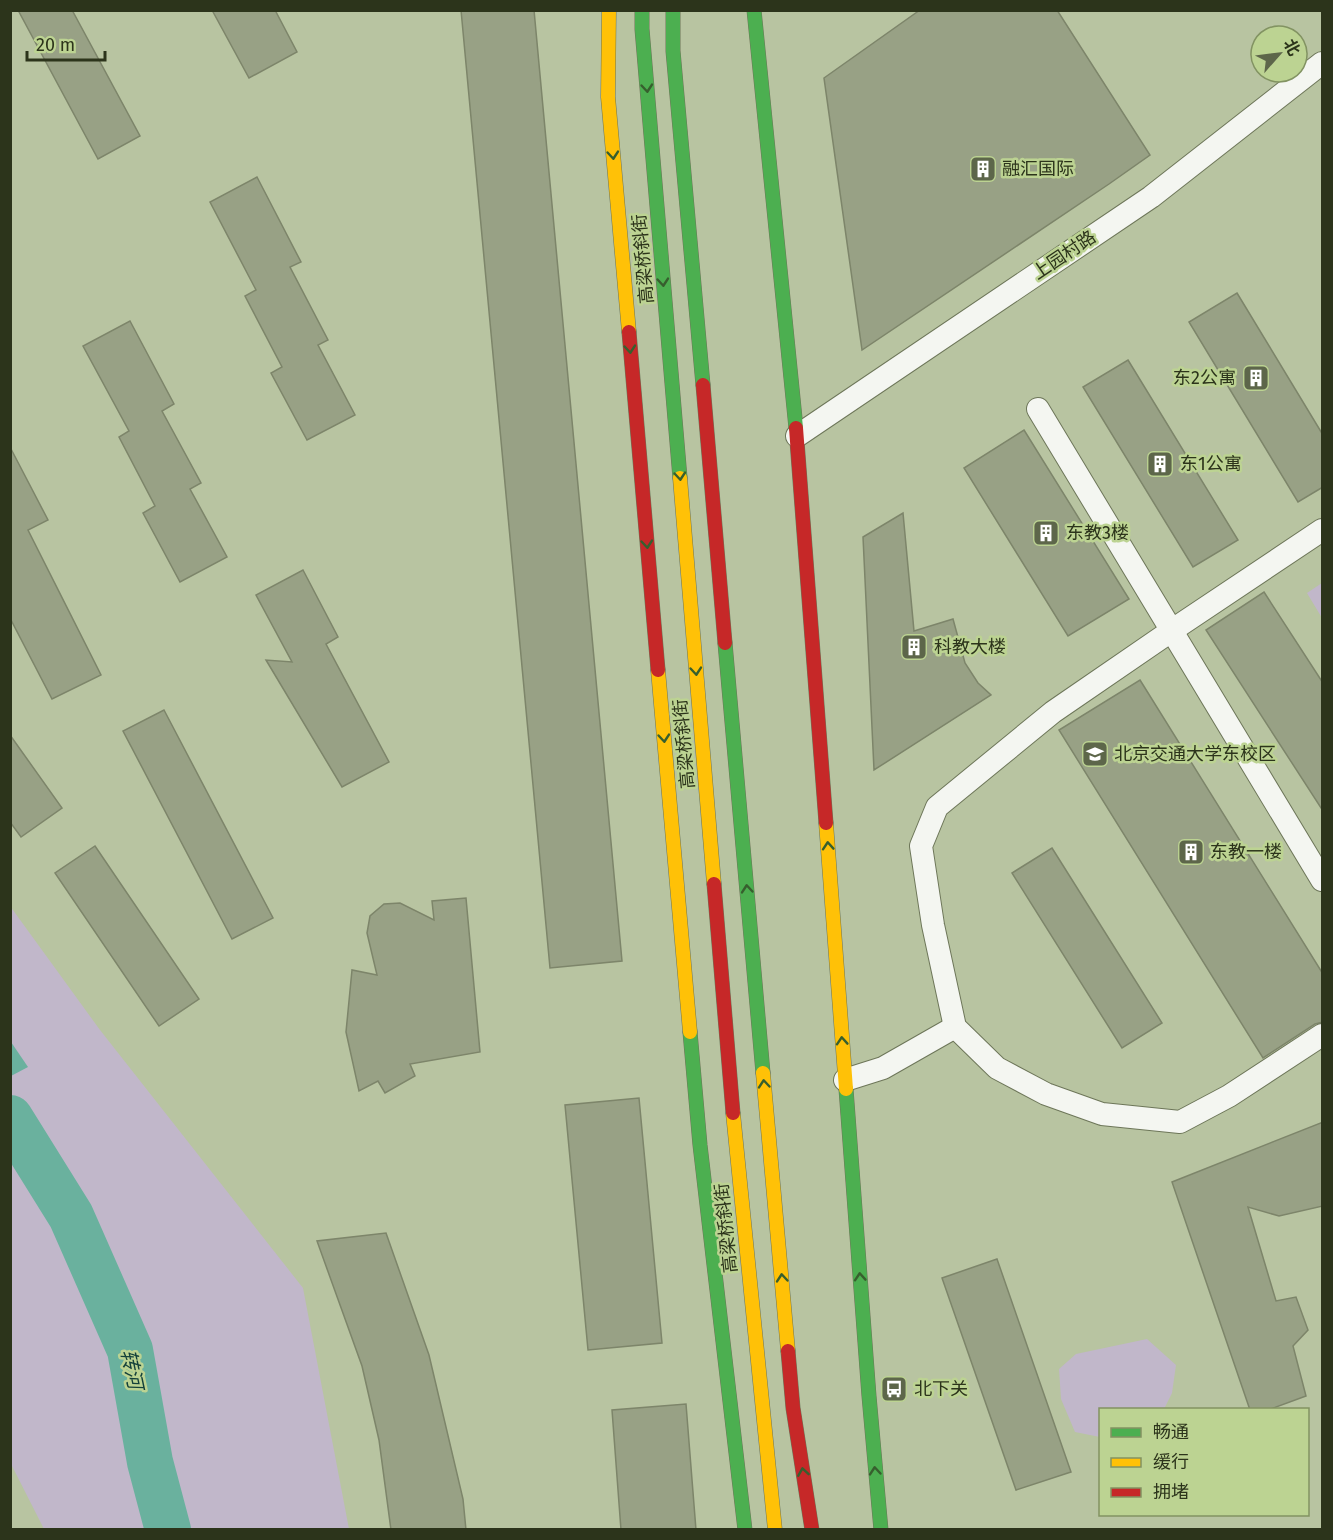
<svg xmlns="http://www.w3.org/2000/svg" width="1333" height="1540" viewBox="0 0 1333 1540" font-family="'Fira Sans','Noto Sans SC',sans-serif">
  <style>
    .green { fill: #c1b7ca }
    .water { fill: #6ab19e }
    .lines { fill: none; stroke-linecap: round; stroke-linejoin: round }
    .river { stroke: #6ab19e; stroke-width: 46 }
    .building { fill: #98a185; stroke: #7d856a; stroke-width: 1.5 }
    .street-casing { stroke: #6d7659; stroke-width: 24 }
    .fast-casing { stroke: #6d7659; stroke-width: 15 }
    .slow-casing { stroke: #6d7659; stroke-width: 15 }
    .jam-casing { stroke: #6d7659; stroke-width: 15 }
    .street { stroke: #f4f6f1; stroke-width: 22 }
    .fast { stroke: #4caf50; stroke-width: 14 }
    .slow { stroke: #ffc107; stroke-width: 14 }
    .jam { stroke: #c62828; stroke-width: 14 }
    .oneway { stroke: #375f2e }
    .labels { text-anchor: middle; stroke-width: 5; stroke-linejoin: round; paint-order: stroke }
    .poi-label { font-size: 18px; fill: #2c341b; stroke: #bcd392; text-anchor: start }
    .street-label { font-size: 18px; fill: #2c341b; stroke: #bcd392 }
    .water-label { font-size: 20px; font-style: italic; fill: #14413b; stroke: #bcd392 }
  </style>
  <rect width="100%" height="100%" fill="#b8c4a1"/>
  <g class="green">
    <path d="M1322,583V618L1307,593Z"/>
    <path d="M10,906L100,1030L303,1288L349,1529H44L11,1464Z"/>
    <path d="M1147,1339L1176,1365L1172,1393L1164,1409L1100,1410V1437L1075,1432L1061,1399L1059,1369L1076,1354Z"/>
  </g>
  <path class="water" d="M11,1042L28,1067L11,1076H10Z"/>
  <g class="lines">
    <path class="river" d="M10,1118L71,1216L130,1350L150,1462L168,1530"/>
  </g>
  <g class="building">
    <path d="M18,10H72L140,136L98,159Z"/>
    <path d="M212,10H275L297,52L249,78Z"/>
    <path d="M461,10H534L622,961L550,968Z"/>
    <path d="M920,10H1057L1150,155L1109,184L862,350L824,78Z"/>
    <path d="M257,177L301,262L290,267L328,340L318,345L355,415L307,440L271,373L282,367L245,296L256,290L210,202Z"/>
    <path d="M1237,293L1323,435V487L1298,502L1189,322Z"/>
    <path d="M130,321L174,404L162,411L201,483L190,489L227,557L180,582L143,513L155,506L119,437L129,431L83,346Z"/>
    <path d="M1128,360L1238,540L1193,567L1083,387Z"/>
    <path d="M1024,430L1129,599L1068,636L964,468Z"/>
    <path d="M10,447L48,520L28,530L101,675L52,699L10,618Z"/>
    <path d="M903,513L914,631L953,619L965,663L978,683L991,695L874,770L863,537Z"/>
    <path d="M303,570L338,637L326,644L389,762L342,787L266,660L292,662L256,595Z"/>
    <path d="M1264,592L1323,683V811L1206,630Z"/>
    <path d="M1140,680L1323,974V1022L1315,1024L1263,1058L1059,730Z"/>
    <path d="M164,710L273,918L232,939L123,731Z"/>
    <path d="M10,735L62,808L21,837L10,822Z"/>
    <path d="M95,846L199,999L159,1026L55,873Z"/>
    <path d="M1052,848L1162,1023L1122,1048L1012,873Z"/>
    <path d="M466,898L480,1052L410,1064L415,1076L385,1093L378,1081L359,1091L346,1032L352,970L377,975L367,933L370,916L384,904L400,903L434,920L432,901Z"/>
    <path d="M639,1098L662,1343L588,1350L565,1105Z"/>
    <path d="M1323,1122V1206L1279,1216L1248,1207L1276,1301L1296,1297L1308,1330L1293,1346L1306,1396L1268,1410H1250L1172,1182Z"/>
    <path d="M386,1233L429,1355L463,1499L466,1530H391L379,1440L362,1366L317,1241Z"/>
    <path d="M997,1259L1071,1472L1016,1490L942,1278Z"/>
    <path d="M686,1404L696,1530H621L612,1410Z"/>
  </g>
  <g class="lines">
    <defs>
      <g id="street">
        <path d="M1038,409L1322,880"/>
        <path d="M797,436L1151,197L1322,63"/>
        <path d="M1322,530L1171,631L1053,712L937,807L921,846L933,925L955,1027L997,1068L1046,1094L1102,1114L1180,1122L1229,1096L1322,1035"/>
        <path d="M845,1080L883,1068L955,1027"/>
      </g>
      <g id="fast">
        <path d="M642,10V29L680,478"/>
        <path d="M673,10V51L703,385"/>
        <path d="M754,10L796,428"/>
        <path d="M725,643L763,1073"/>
        <path d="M690,1032L700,1145L745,1530"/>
        <path d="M846,1089L869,1396L881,1530"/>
      </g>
      <g id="slow">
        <path d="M609,10L608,97L629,332"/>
        <path d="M680,478L714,884"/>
        <path d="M658,670L690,1032"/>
        <path d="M826,823L846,1089"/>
        <path d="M763,1073L788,1351"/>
        <path d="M733,1113L775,1530"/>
      </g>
      <g id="jam">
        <path d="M629,332L658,670"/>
        <path d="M703,385L725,643"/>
        <path d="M796,428L826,823"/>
        <path d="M714,884L733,1113"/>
        <path d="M788,1351L793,1408L812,1530"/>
      </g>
    </defs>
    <use href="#street" class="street-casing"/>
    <use href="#fast" class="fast-casing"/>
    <use href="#slow" class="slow-casing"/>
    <use href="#jam" class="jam-casing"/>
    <use href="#street" class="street"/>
    <use href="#fast" class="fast"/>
    <use href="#slow" class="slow"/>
    <use href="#jam" class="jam"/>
  </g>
  <defs><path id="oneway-chevron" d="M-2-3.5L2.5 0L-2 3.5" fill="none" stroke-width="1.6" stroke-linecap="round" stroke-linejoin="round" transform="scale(1.5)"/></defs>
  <g class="oneway">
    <use href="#oneway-chevron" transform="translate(647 88) rotate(85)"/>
    <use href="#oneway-chevron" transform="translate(613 155) rotate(85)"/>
    <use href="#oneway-chevron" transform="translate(663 282) rotate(85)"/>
    <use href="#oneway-chevron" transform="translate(630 349) rotate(85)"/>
    <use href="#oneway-chevron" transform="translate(680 476) rotate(85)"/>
    <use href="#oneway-chevron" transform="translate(647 544) rotate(85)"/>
    <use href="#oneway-chevron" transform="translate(696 671) rotate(85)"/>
    <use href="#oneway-chevron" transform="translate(664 738) rotate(85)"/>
    <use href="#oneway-chevron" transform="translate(828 846) rotate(-94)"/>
    <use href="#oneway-chevron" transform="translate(747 889) rotate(-95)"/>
    <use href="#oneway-chevron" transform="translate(842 1041) rotate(-94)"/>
    <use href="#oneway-chevron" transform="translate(764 1084) rotate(-95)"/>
    <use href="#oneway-chevron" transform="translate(860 1277) rotate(-94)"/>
    <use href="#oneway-chevron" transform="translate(782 1278) rotate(-95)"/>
    <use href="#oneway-chevron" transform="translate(875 1471) rotate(-95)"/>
    <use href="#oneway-chevron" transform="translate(803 1472) rotate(-99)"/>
  </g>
  <defs>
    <symbol id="building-square" viewBox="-11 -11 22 22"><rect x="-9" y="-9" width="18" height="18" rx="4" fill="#5d664a" stroke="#bcd392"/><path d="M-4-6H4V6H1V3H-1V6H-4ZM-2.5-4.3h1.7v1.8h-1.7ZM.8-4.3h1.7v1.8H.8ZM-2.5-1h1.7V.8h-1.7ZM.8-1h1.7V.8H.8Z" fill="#fff"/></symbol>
    <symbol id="university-square" viewBox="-11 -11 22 22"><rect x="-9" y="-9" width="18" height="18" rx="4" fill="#5d664a" stroke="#bcd392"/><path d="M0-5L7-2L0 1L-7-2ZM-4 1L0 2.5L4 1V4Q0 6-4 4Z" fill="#fff"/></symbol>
    <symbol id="bus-square" viewBox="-11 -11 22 22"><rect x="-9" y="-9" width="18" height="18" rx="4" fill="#5d664a" stroke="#bcd392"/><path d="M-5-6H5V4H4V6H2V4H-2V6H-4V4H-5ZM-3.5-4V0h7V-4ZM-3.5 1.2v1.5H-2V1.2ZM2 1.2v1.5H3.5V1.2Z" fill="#fff"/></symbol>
  </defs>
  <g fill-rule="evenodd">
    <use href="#building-square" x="968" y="154" width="30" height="30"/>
    <use href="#building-square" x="1241" y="363" width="30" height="30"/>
    <use href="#building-square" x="1145" y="449" width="30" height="30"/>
    <use href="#building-square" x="1031" y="518" width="30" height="30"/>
    <use href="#building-square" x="899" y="632" width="30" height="30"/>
    <use href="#university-square" x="1080" y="739" width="30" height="30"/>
    <use href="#building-square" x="1176" y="837" width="30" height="30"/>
    <use href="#bus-square" x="879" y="1374" width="30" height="30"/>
  </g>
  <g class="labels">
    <g class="poi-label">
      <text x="1002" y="175">融汇国际</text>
      <text x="1236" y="384" text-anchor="end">东2公寓</text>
      <text x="1180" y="470">东1公寓</text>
      <text x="1066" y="539">东教3楼</text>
      <text x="934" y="653">科教大楼</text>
      <text x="1114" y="760">北京交通大学东校区</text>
      <text x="1210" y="858">东教一楼</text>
      <text x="914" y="1395">北下关</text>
    </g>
    <g class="street-label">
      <text transform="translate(1064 255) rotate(-34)" y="6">上园村路</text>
      <text transform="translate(643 259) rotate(-95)" y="6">高梁桥斜街</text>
      <text transform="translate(684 744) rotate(-95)" y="6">高梁桥斜街</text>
      <text transform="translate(726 1228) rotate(-96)" y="6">高梁桥斜街</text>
    </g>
    <g class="water-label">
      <text transform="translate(132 1369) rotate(78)" y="7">转河</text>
    </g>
  </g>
  <rect width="1333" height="1540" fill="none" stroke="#2c341b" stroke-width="24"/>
  <rect x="1099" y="1408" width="210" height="108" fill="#bcd392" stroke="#829362" stroke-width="1.5"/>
  <rect x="1111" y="1428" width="30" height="9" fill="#4caf50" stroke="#829362" stroke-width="1.5"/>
  <text x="1153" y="1438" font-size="18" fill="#2c341b">畅通</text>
  <rect x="1111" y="1458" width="30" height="9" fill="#ffc107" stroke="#829362" stroke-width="1.5"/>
  <text x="1153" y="1468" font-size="18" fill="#2c341b">缓行</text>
  <rect x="1111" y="1488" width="30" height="9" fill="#c62828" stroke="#829362" stroke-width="1.5"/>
  <text x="1153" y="1498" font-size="18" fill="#2c341b">拥堵</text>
  <g transform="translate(1279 54) rotate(62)"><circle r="28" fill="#bcd392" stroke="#829362" stroke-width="1.5"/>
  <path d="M0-4.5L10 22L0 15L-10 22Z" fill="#5d664a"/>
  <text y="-9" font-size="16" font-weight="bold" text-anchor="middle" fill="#2c341b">北</text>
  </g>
  <path d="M27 51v9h78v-9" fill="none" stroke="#2c341b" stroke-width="3"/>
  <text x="36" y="51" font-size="18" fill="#2c341b" stroke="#bcd392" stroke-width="4.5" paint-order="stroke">20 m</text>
</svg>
